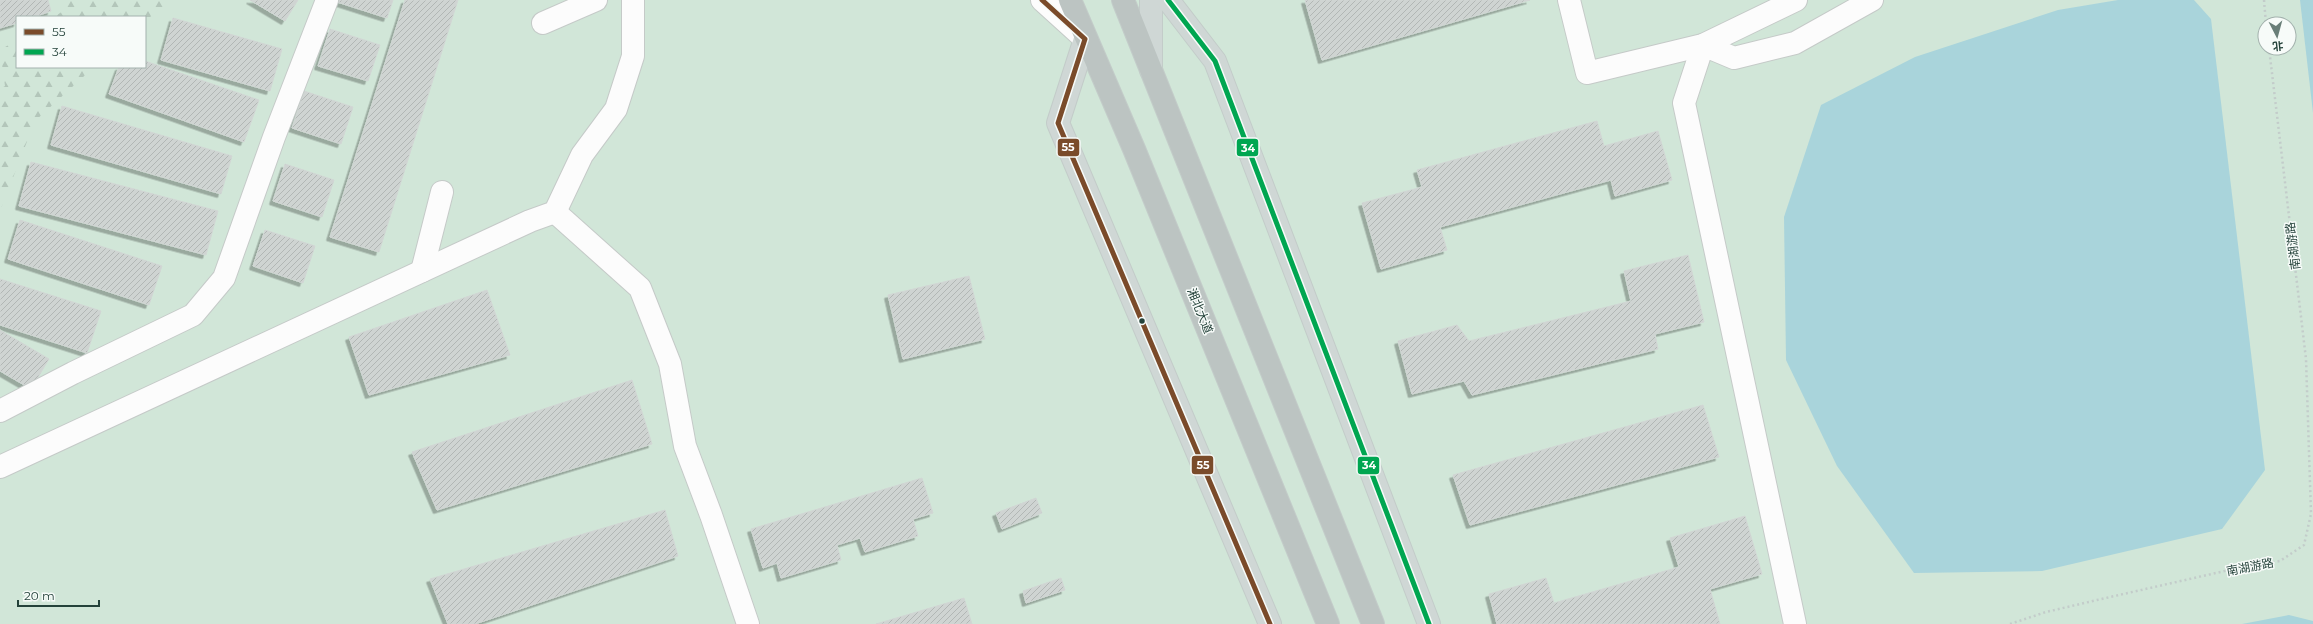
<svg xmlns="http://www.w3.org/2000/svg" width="2313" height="624" viewBox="0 0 2313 624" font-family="Montserrat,'Noto Sans SC',sans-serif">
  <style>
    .green { fill: #d1e6d8; fill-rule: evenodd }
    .forest { fill: url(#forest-firs) }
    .water { fill: #a9d4db }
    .building { fill: url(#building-hatch); stroke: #d1d6d4; filter: url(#shadow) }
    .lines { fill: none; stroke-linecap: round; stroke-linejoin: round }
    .minor-casing { stroke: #c5cac8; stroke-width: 24 }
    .major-casing { stroke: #c3ccc9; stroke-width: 24 }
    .highway-casing { stroke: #c3ccc9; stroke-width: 24 }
    .path { stroke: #c3ccca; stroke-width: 2.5; stroke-dasharray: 2 3; stroke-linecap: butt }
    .minor { stroke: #fcfcfc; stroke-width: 22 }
    .major { stroke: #cfd7d5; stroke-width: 22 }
    .highway { stroke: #bcc4c2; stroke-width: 22 }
    .bus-1-casing { stroke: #f7fbf9; stroke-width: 8 }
    .bus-2-casing { stroke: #f7fbf9; stroke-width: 8 }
    .bus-1 { stroke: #7a4b2a; stroke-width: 5 }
    .bus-2 { stroke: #00a651; stroke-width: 5 }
    .bus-dot { fill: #24423a; stroke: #f7fbf9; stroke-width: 1.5 }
    .labels { text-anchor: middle; stroke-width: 3; stroke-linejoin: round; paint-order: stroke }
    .street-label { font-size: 12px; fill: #24423a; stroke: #f7fbf9 }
    .line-badge { stroke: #f7fbf9; stroke-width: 1.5 }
    .badge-label { font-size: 11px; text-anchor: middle; font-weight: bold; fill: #fff }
  </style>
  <defs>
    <pattern id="forest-firs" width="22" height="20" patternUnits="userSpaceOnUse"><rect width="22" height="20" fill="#d1e6d8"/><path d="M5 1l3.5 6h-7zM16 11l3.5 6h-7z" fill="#b3c6ba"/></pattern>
    <pattern id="building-hatch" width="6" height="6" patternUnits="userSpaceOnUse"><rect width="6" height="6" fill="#cfd4d2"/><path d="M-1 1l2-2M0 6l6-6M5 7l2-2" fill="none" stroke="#b2b7b5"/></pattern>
    <filter id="shadow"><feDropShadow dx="-3.5" dy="3.5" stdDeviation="0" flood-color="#0004"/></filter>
  </defs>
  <rect width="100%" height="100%" fill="#e8edeb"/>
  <path class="green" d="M0,0H2313V624H0ZM17,17H145V67H17ZM2265,24H2289V48H2265Z"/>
  <g class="forest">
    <path d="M64,0H178L145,20V17H54L66,9Z"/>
    <path d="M17,40V67H94L35,121L0,211V89L5,86L0,50Z"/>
  </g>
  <g class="water">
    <path d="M2118,0H2194L2211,19L2265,470L2222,529L2042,571L1914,573L1837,466L1786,360L1784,217L1821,105L1915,57L2058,10Z"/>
    <path d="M2300,0H2313V113Z"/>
    <path d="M2289,615L2313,621V624H2242Z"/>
  </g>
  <g class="building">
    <path d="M0,0H48L51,11L34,17H17V23L0,28Z"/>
    <path d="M250,0H298L285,21Z"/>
    <path d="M338,0H393L387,18L337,2Z"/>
    <path d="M405,0H458L379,252L330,237Z"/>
    <path d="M1305,0H1530L1322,60Z"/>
    <path d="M173,18L282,49L270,91L161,60Z"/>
    <path d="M330,29L380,45L368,81L318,66Z"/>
    <path d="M145,61L259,100L244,142L109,94L119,67H145Z"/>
    <path d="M304,91L353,107L341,144L292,128Z"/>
    <path d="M62,106L232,156L221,194L51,145Z"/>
    <path d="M1597,121L1604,146L1658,131L1672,180L1615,196L1611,180L1440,227L1447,250L1381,269L1362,203L1422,187L1417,170Z"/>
    <path d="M31,162L218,211L206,255L19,206Z"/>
    <path d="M285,164L334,180L322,217L273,201Z"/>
    <path d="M20,220L162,266L149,305L8,259Z"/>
    <path d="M265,230L315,246L303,283L253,266Z"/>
    <path d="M1688,255L1704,322L1655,334L1658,349L1472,395L1464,381L1412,394L1398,341L1457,325L1469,341L1631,301L1624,271Z"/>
    <path d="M969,276L985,339L903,359L888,295Z"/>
    <path d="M0,279L101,311L87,353L0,325Z"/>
    <path d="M487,290L510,355L369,395L349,337Z"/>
    <path d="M0,330L49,359L31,389L0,371Z"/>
    <path d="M632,380L652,444L437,510L412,452Z"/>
    <path d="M1703,405L1719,457L1470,525L1453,475Z"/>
    <path d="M922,478L933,513L913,519L918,536L865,552L860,538L837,545L841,560L781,578L777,563L763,568L751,529Z"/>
    <path d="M1036,498L1042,513L1002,529L996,513Z"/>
    <path d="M665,510L678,556L475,624H448L430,579Z"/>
    <path d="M1745,516L1762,574L1710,589L1720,624H1497L1489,594L1546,578L1554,603L1679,567L1670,538Z"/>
    <path d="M1061,578L1065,590L1026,603L1023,591Z"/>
    <path d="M964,598L972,624H876Z"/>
  </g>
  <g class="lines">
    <defs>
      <g id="minor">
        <path d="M1042,0L1085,39"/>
        <path d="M1569,0L1587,73L1703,45L1796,0"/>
        <path d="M543,23L596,0"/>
        <path d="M555,212L640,288L670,364L685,446L711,515L748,624"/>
        <path d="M422,271L442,192"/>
        <path d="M0,411L73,373L193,315L224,278L274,137L327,0"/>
        <path d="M0,467L530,221L555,212L582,155L616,109L633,56V0"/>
        <path d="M1795,624L1684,103L1703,45L1734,58L1795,43L1872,0"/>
      </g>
      <g id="major">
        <path d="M1151,0V70"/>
        <path d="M1168,0L1215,61L1429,624"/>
        <path d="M1085,39L1058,123L1270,624"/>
      </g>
      <g id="highway">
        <path d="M1070,0L1134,149L1328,624"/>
        <path d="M1123,0L1373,624"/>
      </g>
    </defs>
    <use href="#minor" class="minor-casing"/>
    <use href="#major" class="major-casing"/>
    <use href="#highway" class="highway-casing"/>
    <g class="path">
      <path d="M2264,0L2266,24"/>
      <path d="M2010,624L2046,612L2097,600L2238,568L2280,561L2304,545L2311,514L2306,359L2269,48"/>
    </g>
    <use href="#minor" class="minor"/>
    <use href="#major" class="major"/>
    <use href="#highway" class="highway"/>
    <defs>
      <path id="bus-1" d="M1042,0L1085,39L1058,123L1270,624"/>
      <path id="bus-2" d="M1168,0L1215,61L1429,624"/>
    </defs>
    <use href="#bus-1" class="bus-1-casing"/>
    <use href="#bus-2" class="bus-2-casing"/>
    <use href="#bus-1" class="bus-1"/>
    <use href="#bus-2" class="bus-2"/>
  </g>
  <circle class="bus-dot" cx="1142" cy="321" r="3.5"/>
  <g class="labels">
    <g class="street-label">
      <text transform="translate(2293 246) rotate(-97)" y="4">南湖游路</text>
      <text transform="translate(1200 311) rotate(68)" y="4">湘北大道</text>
      <text transform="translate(2250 567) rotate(-11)" y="4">南湖游路</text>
    </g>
  </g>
  <g class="line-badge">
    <rect x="1057" y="138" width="23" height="19" rx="4" fill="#7a4b2a"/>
    <rect x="1236" y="138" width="23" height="19" rx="4" fill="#00a651"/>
    <rect x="1191" y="455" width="23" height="20" rx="4" fill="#7a4b2a"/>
    <rect x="1357" y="456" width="23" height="19" rx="4" fill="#00a651"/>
  </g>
  <g class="badge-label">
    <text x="1068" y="151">55</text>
    <text x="1248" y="152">34</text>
    <text x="1203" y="469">55</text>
    <text x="1369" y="469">34</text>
  </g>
  <rect x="16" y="16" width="130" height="52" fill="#f7fbf9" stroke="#a3b1ad"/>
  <rect x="24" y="29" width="20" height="6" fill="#7a4b2a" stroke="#a3b1ad"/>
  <text x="52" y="36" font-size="12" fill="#24423a">55</text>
  <rect x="24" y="49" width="20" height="6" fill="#00a651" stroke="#a3b1ad"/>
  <text x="52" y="56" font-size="12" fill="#24423a">34</text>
  <g transform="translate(2277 36) rotate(174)"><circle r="19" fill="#f7fbf9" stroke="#a3b1ad"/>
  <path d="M0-3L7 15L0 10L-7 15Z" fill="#697e78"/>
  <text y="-6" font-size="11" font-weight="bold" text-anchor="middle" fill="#24423a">北</text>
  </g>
  <path d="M18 600v6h81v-6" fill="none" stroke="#24423a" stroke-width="2"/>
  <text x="24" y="600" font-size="12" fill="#24423a" stroke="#f7fbf9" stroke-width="3" paint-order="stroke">20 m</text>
</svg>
